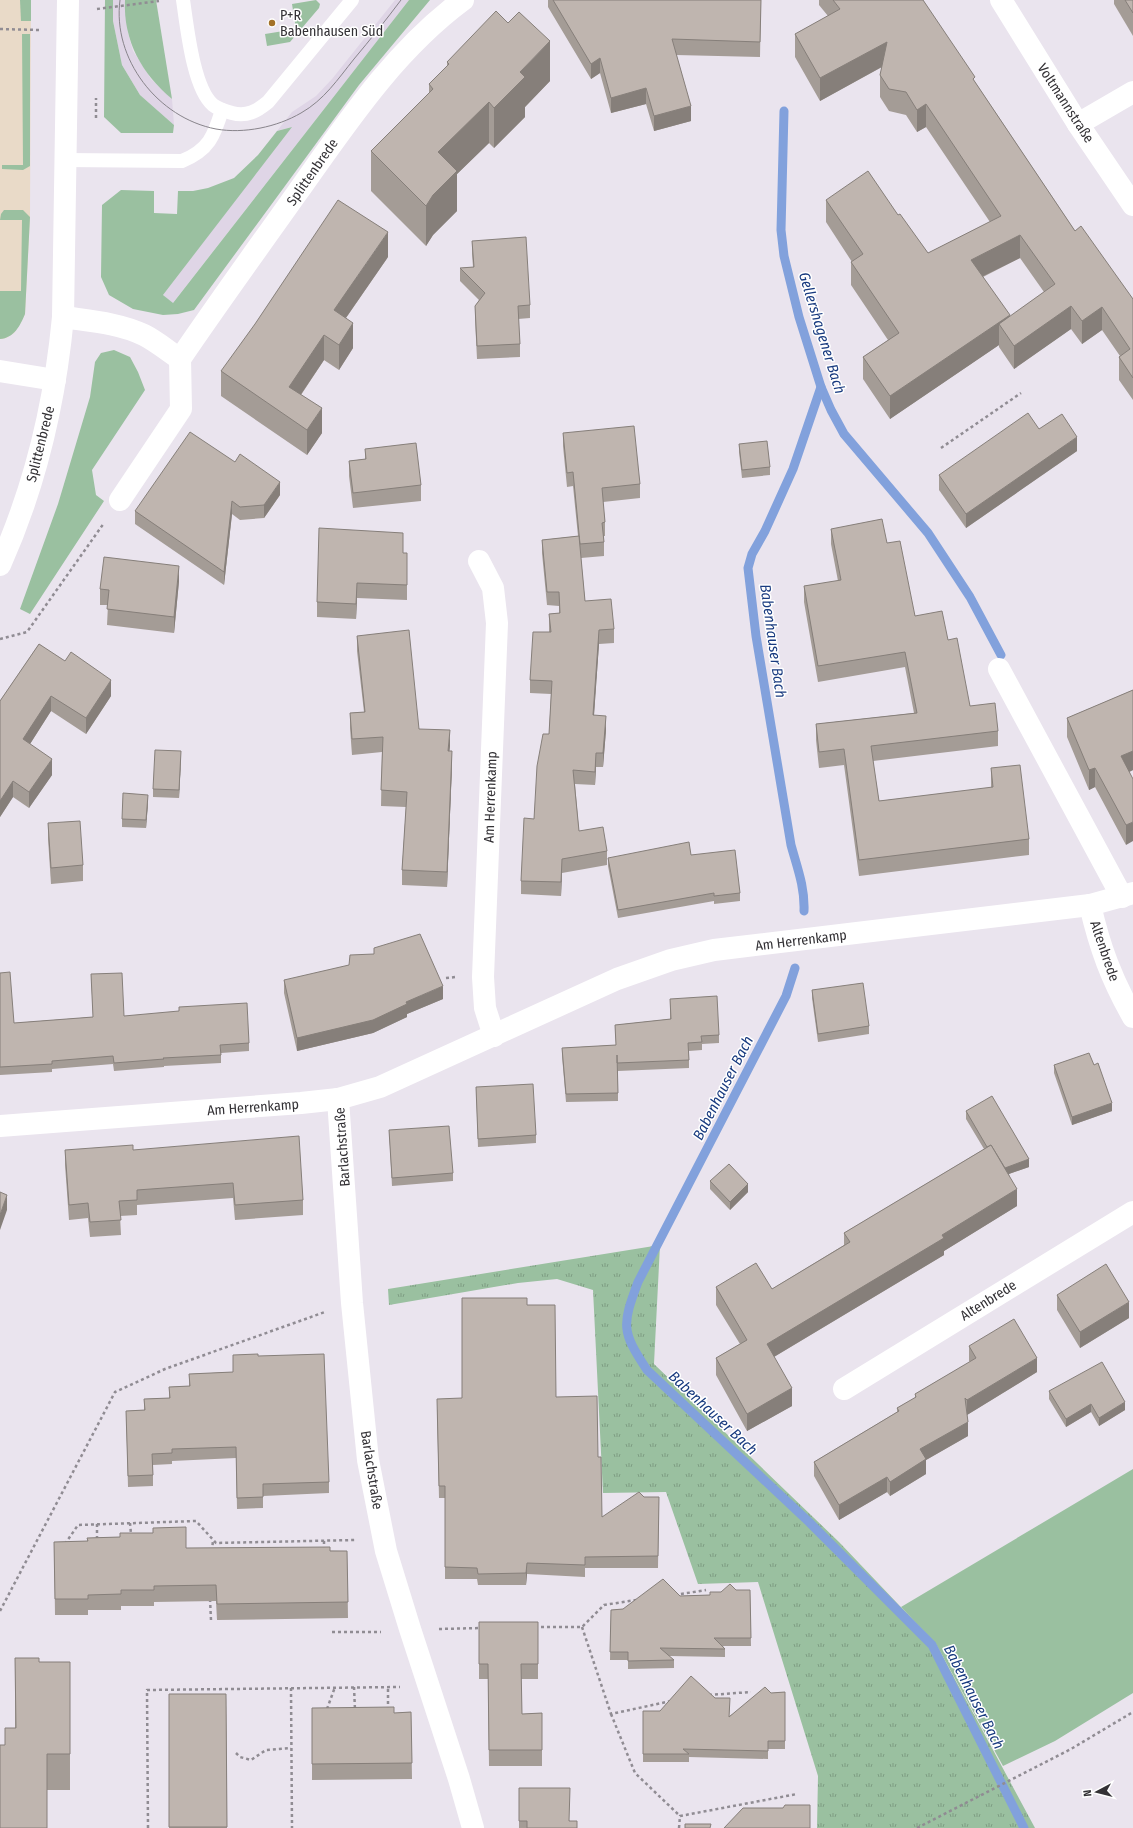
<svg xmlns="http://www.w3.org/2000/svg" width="1133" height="1828" viewBox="0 0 1133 1828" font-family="'Fira Sans Condensed',sans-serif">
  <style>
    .commercial { fill: #e9dac8 }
    .built { fill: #dfd5e6 }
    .green { fill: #9ac0a0 }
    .park { fill: url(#park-tufts) }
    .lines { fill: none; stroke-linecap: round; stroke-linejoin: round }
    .stream { stroke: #82a1dc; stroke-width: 9 }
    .path { stroke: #908c93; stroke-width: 2.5; stroke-dasharray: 3 3; stroke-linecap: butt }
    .service { stroke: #fff; stroke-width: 14 }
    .minor { stroke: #fff; stroke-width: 22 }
    .tertiary { stroke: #fff; stroke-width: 22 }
    .tram { stroke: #88848b; stroke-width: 1 }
    .wall { fill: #a49c96; fill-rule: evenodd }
    .shaded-wall { fill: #867f7a }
    .building { fill: #bfb5af; stroke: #867f7a }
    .poi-dot { fill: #a37127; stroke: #fff; stroke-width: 1.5 }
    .labels { text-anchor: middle; stroke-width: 3; stroke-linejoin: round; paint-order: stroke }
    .poi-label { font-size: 14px; fill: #333135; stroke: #fff; text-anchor: start }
    .street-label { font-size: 14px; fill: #333135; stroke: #fff }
    .water-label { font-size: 15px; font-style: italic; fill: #183a7f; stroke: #fff }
  </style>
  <defs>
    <pattern id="park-tufts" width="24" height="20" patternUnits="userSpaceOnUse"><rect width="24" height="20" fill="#9ac0a0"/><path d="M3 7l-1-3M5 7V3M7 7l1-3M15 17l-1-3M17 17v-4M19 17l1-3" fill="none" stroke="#7e9d83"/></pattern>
  </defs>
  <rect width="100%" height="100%" fill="#eae4ee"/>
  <path class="commercial" d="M0,0H31L30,217L25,314L20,324L14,333L6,338L0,339Z"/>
  <g class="built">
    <path d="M113,0H125L128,33L133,51L151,79L172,99L174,125L140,95L122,65L113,21Z"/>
    <path d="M395,0H409L172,304L163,295L291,127L277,131L292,112L316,96L332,79Z"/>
  </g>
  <g class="green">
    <path d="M20,0H31V21H21Z"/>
    <path d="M105,0H113V21L122,65L140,95L174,125L173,133H121L104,117Z"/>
    <path d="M125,0H156L172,99C142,74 123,41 125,0Z"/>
    <path d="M316,0L320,4L319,8L290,42L267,46L265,34L296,29L292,4Z"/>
    <path d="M409,0H430L359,85L194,310L178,314L163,315L133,309L109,295L101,277L102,205L121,190L154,191V213L177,214L178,191H193L208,188L234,178L258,155L277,131L292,127L163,295L173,303Z"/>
    <path d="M22,34H30V166L23,170L2,169V165H23Z"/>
    <path d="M4,210H23L30,217L25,314C20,326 14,338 0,339V291H21L22,220H0L1,214Z"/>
    <path d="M114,350L130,357L138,372L145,390L92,470L96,495L104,501L30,614L20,609L58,504L90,397L95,362L101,353Z"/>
    <path d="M1133,1469V1693L1055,1741L1003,1766L936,1644L901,1607Z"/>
  </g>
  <path class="park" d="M660,1245L654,1364L839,1542L936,1644L1035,1828H817L818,1776L758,1582L698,1584L666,1492L603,1493L593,1290L557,1279L518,1283L389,1305L388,1289Z"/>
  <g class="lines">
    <g class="stream">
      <path d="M784,111L781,230L784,256L799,317L821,387L831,410L844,434L928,533L970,597L1001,655"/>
      <path d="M804,911C805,887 797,867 791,845L756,636L748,568L752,554L765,531L793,469L821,387"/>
      <path d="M795,968L786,996L638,1282C622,1325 621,1331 647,1370L809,1522L932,1645L1024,1828"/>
    </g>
    <g class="path">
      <path d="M97,9L159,1"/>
      <path d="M0,29L39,30"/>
      <path d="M96,118V98"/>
      <path d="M941,448L1021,393"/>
      <path d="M0,639L27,632L104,523"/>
      <path d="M446,978L456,977"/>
      <path d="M130,1523L131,1534"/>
      <path d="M97,1524V1540"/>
      <path d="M324,1541V1550"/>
      <path d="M65,1544L78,1525L196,1521L216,1543L355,1540"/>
      <path d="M212,1551L213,1540"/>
      <path d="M675,1595L706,1590"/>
      <path d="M210,1599L211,1620"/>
      <path d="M0,1611L115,1392L165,1369L325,1312"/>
      <path d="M535,1627H582L604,1605L636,1600"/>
      <path d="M582,1627L611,1714L671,1701"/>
      <path d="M439,1629L482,1628"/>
      <path d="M332,1632H381"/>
      <path d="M354,1687L355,1710"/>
      <path d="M291,1688L292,1828"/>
      <path d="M709,1695L751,1692"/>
      <path d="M327,1709L335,1687"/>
      <path d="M388,1710V1687"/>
      <path d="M611,1714L635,1773L680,1816"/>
      <path d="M236,1753L240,1757L251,1760L266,1750L291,1748"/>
      <path d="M148,1828L147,1690L400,1687"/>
      <path d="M679,1828L680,1816L797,1794"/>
      <path d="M917,1828L1071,1749L1133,1712"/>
    </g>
    <g class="service">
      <path d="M183,0C187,26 193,88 213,105C218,109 225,111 232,113C247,117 257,111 268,102L352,0"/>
      <path d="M65,160L182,161C209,150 214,136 222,110"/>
    </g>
    <g class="minor">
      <path d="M1078,124L1133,92"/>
      <path d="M63,317C90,321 119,323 144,335C156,341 168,351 180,359C218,303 258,248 297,193C346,124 394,51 463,0"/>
      <path d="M0,371L55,380"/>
      <path d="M120,500L181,409L180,359"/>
      <path d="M479,561L493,588L497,623L483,977L485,1008L494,1036"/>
      <path d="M0,565C35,487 55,402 63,317L68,0"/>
      <path d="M999,669L1122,897"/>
      <path d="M1090,905C1100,948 1111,978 1133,1017"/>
      <path d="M338,1099L352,1303L368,1460L386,1551L410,1629L459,1779L473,1828"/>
      <path d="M0,1126L301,1103L338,1099L380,1087L617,979L671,960L714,950L1090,905L1133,893"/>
      <path d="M844,1389L1133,1212"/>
    </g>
    <path class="tertiary" d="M1001,0L1078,124L1133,205"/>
    <path class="tram" d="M120,0C112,59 158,118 216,129C244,134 277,127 301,113C324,100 338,79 354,59C370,40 386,20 401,0"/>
  </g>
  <g class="wall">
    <path d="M548,0H761L760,57L676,55L691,121L654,131L646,104L611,113L600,73L591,79L548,7Z"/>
    <path d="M819,0H923L975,82L1075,231L1133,299V400L1119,380V357L1120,356L1102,330L1082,344L1071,329L1014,369L999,347V345L890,419L863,379V357L888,340L851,285V262H852L826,222V200L898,215L928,253L990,222L926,127L917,132L906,115L889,111L880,97V75L882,67L820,101L795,57V34L828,16L819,5ZM1020,258L1044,292L1010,317L983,277Z"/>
    <path d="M1114,0H1133V36L1114,4Z"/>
    <path d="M447,62L550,81L525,107V117L494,148L489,143L457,174V211L433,235L426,246L371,191V151L429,93V84L447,67Z"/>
    <path d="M472,241L530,305V318L518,319L520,344V357L477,359L475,319V306L479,300L460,281V268L473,267L472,254Z"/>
    <path d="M388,257L346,318L353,348L339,370L324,360L301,395L322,433L307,455L221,396V371Z"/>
    <path d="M1039,429L1077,451L966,528L939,490V475Z"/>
    <path d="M563,433L640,484V498L603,502L605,522V536H604V556L581,558L585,601L614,629V643L599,644L594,715L606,730L603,767H596L595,785L575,784L579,831L607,851V865L562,873L561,896L521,894V881L534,819L549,734L551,694L530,693V680L549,632V614L559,613V606L547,605L542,553V540L578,536L573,486L567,487L563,446Z"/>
    <path d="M739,444L770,467V475L742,478L739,452Z"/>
    <path d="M365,449L421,485V501L353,508L349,476V461L365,459Z"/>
    <path d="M280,495L264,518L240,520L232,514L224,585L135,524V511Z"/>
    <path d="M831,529L887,543L915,616L948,640L970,706L998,731V746L873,761L879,801L991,788V768L1029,839V855L859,876L844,765L819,768L816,740V724L914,713L905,667L818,682L804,602V586L838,581L831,544Z"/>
    <path d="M403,553H407V600L357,598L356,619L317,617V602Z"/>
    <path d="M179,581L174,633L107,625L108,605H100V589Z"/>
    <path d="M357,636L419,729L450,746L449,751L452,766L447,887L402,885V870L406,807L381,806L382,752L352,755L350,728V713L364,712L357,651Z"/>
    <path d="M39,644L111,696L86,734L51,711L30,744L52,775L29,808L13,797L0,817V701Z"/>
    <path d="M1133,690V770L1129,772L1126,845L1095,787L1089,790L1067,737V718Z"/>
    <path d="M181,759L179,798L153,797V789Z"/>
    <path d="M148,803L146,828L122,827V819Z"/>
    <path d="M48,823L83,865V881L51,884L48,839Z"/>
    <path d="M691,855L740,893V901L714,904V901L618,918L608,866V858Z"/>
    <path d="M0,973L14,1023L93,1017L91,974L124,1016L249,1043V1051L221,1053V1063L164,1066V1067L114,1071L113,1064L52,1069V1072L0,1075Z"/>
    <path d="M284,980L443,999L407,1014V1017L373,1033L297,1051L284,993Z"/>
    <path d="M812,990L869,1026V1034L818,1042L812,998Z"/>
    <path d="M670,999L719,1035V1043L702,1044V1050L689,1051V1068L618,1071V1101L566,1102L562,1056V1048L616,1045L615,1025L670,1019Z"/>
    <path d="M1054,1065H1094L1112,1111L1072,1125L1054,1073Z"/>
    <path d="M476,1087L536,1135V1143L478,1147Z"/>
    <path d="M966,1111L1029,1167L1009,1174L1017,1206L944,1251V1255L774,1357L792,1406L747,1431L716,1375V1358L740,1344L716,1305V1287L772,1289L844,1245V1233L984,1149L966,1119Z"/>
    <path d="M389,1130L453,1173V1181L392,1186Z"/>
    <path d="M65,1150H133L303,1200V1215L235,1220L233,1198L137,1205V1215L120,1216L121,1235L90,1237L88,1218L69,1220L65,1165Z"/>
    <path d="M710,1181L748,1192L730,1210L710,1189Z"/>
    <path d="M1057,1295L1129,1318L1080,1348L1057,1310Z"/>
    <path d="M527,1305L556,1397L598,1457L602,1517L644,1497H659L658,1568H585V1577L527,1574L526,1585H478L477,1579H445V1498H439L437,1410L462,1398Z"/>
    <path d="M969,1346L1037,1372L967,1415L968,1436L926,1460V1474L890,1496L887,1492L839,1520L814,1476V1462L897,1412V1408L915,1398V1394L970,1362L969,1361Z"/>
    <path d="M258,1356L329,1482V1493L263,1496V1508L237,1509L236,1458L172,1461V1464L153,1465V1486L128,1487L126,1411L144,1410V1399L169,1398V1387L189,1386V1374L233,1372Z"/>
    <path d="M1049,1391L1125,1410L1099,1426L1091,1412L1066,1427L1049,1399Z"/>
    <path d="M120,1537L186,1548L347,1551L348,1618L217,1620L216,1601L154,1602V1606H121V1610H88V1615H55L54,1542L87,1541V1538Z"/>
    <path d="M736,1590H750L751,1646H723L725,1649V1657L669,1656L674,1660V1668L628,1669V1660H610L611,1610L623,1609L680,1596L710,1595L721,1592Z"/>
    <path d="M479,1622H538V1679H521L522,1714L542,1713V1766H489L488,1679H479Z"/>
    <path d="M15,1658L39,1662H70V1790H47L5,1745L15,1728Z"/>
    <path d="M785,1692V1749H768V1759L689,1757V1762H643V1711H660L715,1698L730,1706L729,1716L771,1693Z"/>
    <path d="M169,1694H226L227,1828H169Z"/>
    <path d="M312,1708L394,1713L411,1712L412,1779L312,1780Z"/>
    <path d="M519,1788L570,1821L577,1828H519Z"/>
  </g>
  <g class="shaded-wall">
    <path d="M550,41V81L525,107V117L494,148V108L520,72Z"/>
    <path d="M887,42V64L820,101V78Z"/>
    <path d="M600,58V73L591,79V64Z"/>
    <path d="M646,88V104L611,113V98Z"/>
    <path d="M489,102V143L457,174V211L433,235L426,246V206L438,152Z"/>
    <path d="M926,104V127L917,132V110Z"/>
    <path d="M691,106V121L654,131V116Z"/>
    <path d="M388,232V257L334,335V310Z"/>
    <path d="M1020,235V258L971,282V260Z"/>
    <path d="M1071,306V329L1014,369V346Z"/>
    <path d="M1102,307V330L1082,344V321Z"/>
    <path d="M1010,315V338L999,324V345L890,419V396Z"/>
    <path d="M353,323V348L339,370V345Z"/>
    <path d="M324,335V360L289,412V387Z"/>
    <path d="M322,408V433L307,455V430Z"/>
    <path d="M1077,437V451L966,528V514Z"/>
    <path d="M280,482V495L264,518V505Z"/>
    <path d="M232,501V514L224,585V572Z"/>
    <path d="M179,566V581L174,633V617Z"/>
    <path d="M357,583V598L356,619V604Z"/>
    <path d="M599,630V644L593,729V715Z"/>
    <path d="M111,680V696L86,734V718Z"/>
    <path d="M51,696V711L23,755V739Z"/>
    <path d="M606,716V730L603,767V753Z"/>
    <path d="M450,730V746L448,766V751Z"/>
    <path d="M181,751V759L179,798V790Z"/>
    <path d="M452,751V766L447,887V872Z"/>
    <path d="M1133,751V770L1121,776V756Z"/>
    <path d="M596,753V767L595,785V772Z"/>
    <path d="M52,759V775L29,808V792Z"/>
    <path d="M1095,768V787L1089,790V770Z"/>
    <path d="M13,781V797L0,817V801Z"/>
    <path d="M148,795V803L146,828V820Z"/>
    <path d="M1133,822V841L1126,845V825Z"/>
    <path d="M562,859V873L561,896V882Z"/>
    <path d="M443,986V999L407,1014V1017L373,1033L297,1051V1038L406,1002Z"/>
    <path d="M1112,1103V1111L1072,1125V1117Z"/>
    <path d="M1029,1159V1167L1000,1177V1169Z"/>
    <path d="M748,1184V1192L730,1210V1202Z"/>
    <path d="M1017,1189V1206L944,1251V1255L767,1361V1344L942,1235Z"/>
    <path d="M7,1195V1210L0,1230V1215Z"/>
    <path d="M1129,1302V1318L1080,1348V1332Z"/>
    <path d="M1037,1358V1372L967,1415V1400Z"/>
    <path d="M792,1388V1406L747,1431V1414Z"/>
    <path d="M1125,1402V1410L1099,1426V1418Z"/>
    <path d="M1091,1404V1412L1066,1427V1419Z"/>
    <path d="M968,1422V1436L926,1460V1474L890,1496V1482L920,1449Z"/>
    <path d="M887,1477V1492L839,1520V1505Z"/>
    <path d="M527,1563V1574L526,1585V1573Z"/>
  </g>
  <g class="building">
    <path d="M553,0H761L760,42L672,39L691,106L654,116L646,88L611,98L600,58L591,64Z"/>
    <path d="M833,0H923L975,77L973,79L1075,231L1081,226L1133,299V378L1119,357L1130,349L1102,307L1082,321L1071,306L1014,346L999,324L1055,284L1020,235L971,260L1010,315L890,396L863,357L899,333L851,262L863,254L826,200L868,171L898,215L900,214L928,253L1001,216L926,104L917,110L906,92L889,89L880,75L887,42L820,78L795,34L840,9Z"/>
    <path d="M1125,0H1133V13Z"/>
    <path d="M496,11L508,23L519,12L550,41L520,72L525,77L494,108L489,102L438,152L457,171L433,195L426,206L371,151L433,89L429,84L449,64L447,62Z"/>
    <path d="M338,200L388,232L334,310L353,323L339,345L324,335L289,387L322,408L307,430L221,371L255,324Z"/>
    <path d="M526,237L530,305L518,306L520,344L477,346L475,306L485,293L460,268L474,267L472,241Z"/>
    <path d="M1028,413L1039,429L1062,414L1077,437L966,514L939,475Z"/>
    <path d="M634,426L640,484L602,488L605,522L602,523L604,542L580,544L573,472L567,473L563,433Z"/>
    <path d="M190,432L235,462L240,454L280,482L264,505L240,507L232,501L224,572L135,511Z"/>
    <path d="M767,441L770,467L742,470L739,444Z"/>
    <path d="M416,443L421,485L353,493L349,461L366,459L365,449Z"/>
    <path d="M882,519L887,543L900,541L915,616L942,611L948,640L957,638L970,706L995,703L998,731L871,746L879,801L993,787L991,768L1020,765L1029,839L859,860L844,749L819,752L816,724L917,713L905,652L818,666L804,586L841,580L831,529Z"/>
    <path d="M319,528L403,533V553H407V585L357,583L356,604L317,602Z"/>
    <path d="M579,536L585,601L611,599L614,629L599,630L593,715L606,716L603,753H596L595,772L573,770L579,831L603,827L607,851L562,859L561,882L521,881L524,818L534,819L537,766L543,734H549L552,681L530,680L533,632H551L549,614L560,613L559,592H547L542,540Z"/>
    <path d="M104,557L179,566L174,617L107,609L109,590L100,589Z"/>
    <path d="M409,630L419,729L450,730L448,751H452L447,872L402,870L407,792L381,790L383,737L352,739L350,713L365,712L357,636Z"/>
    <path d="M39,644L65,661L71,652L111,680L86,718L51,696L23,739L52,759L29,792L13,781L0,801V701Z"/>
    <path d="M1133,690V751L1121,756L1133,779V822L1126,825L1095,768L1089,770L1067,718Z"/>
    <path d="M155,750L181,751L179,790L153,789Z"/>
    <path d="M123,793L148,795L146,820L122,819Z"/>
    <path d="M80,821L83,865L51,868L48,823Z"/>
    <path d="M689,842L691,855L735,850L740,893L714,896V893L618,910L608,858Z"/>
    <path d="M420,934L443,986L406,1002L407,1004L373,1020L297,1038L284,980L349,965L350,955L374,954V948Z"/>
    <path d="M10,972L14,1023L93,1017L91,974L122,973L124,1016L179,1011V1007L247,1003L249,1043L220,1045L221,1055L163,1058L164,1059L114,1063L113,1056L52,1061V1064L0,1067V973Z"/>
    <path d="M863,983L869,1026L818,1034L812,990Z"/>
    <path d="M717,996L719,1035L701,1036L702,1042L688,1043L689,1060L617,1063V1055L618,1093L566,1094L562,1048L616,1045L615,1025L671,1019L670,999Z"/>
    <path d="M1089,1053L1094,1065L1098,1063L1112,1103L1072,1117L1054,1065Z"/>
    <path d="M533,1084L536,1135L478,1139L476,1087Z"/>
    <path d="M992,1096L1029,1159L1005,1168L991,1145L987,1147L966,1111Z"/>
    <path d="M449,1126L453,1173L392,1178L389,1130Z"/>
    <path d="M299,1136L303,1200L235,1205L233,1183L137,1190V1200L119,1201L121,1220L90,1222L88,1203L69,1205L65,1150L133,1145V1150Z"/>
    <path d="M991,1145L1017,1189L942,1235L944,1238L767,1344L792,1388L747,1414L716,1358L747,1340L716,1287L756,1263L772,1289L850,1242L844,1233Z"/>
    <path d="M729,1164L748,1184L730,1202L710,1181Z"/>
    <path d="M0,1192L7,1195L0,1215Z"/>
    <path d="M1106,1264L1129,1302L1080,1332L1057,1295Z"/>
    <path d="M462,1298H527V1305H555L556,1397L597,1396L598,1457H601L602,1517L639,1492L644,1497H659L658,1556L585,1557V1565L527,1563L526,1573L478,1574L477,1568L445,1567V1486H439L437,1399L462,1398Z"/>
    <path d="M1014,1319L1037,1358L967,1400L965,1398L968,1422L920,1449L926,1459L890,1482L887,1477L839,1505L814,1462L899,1411L897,1408L916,1397L915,1394L976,1358L969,1346Z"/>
    <path d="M258,1354V1356L324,1354L329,1482L263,1484V1497L237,1498L236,1447L172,1449V1453L152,1454L153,1475L128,1476L126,1411L145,1410L144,1399L170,1398L169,1387L190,1386L189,1374L233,1372V1355Z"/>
    <path d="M1102,1362L1125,1402L1099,1418L1091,1404L1066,1419L1049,1391Z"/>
    <path d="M186,1527V1548L330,1547V1551H347L348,1602L217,1604L216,1585L154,1586V1590H121V1594L88,1595V1599H55L54,1542L88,1541L87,1538L120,1537V1533H153V1528Z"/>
    <path d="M663,1579L680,1596L710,1595V1592H721L730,1584L736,1590H750L751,1638H714L725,1649L660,1648L674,1660L628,1661V1652H610L611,1610L623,1609Z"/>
    <path d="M479,1622H538V1664H521L522,1714L542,1713V1750H489L488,1664H479Z"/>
    <path d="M15,1658H39V1662H70V1754H47V1828H0V1745H5V1728H16Z"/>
    <path d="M691,1676L715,1698H730L729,1717L765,1687L771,1693L785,1692V1741H768V1751L683,1749L689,1754H643V1711H660Z"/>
    <path d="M169,1694H226L227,1827H169Z"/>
    <path d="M394,1707V1713L411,1712L412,1763L312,1764V1708Z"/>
    <path d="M519,1788H570L569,1821H577V1828H527V1821H519Z"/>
    <path d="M785,1805H810V1828H724L743,1808H783Z"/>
    <path d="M685,1824H711L710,1828H685Z"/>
  </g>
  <circle class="poi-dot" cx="272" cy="23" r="4"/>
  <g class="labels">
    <g class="poi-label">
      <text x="280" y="20">P+R<tspan x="280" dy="16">Babenhausen Süd</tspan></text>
    </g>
    <g class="street-label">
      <text transform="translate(1066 103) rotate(57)" y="5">Voltmannstraße</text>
      <text transform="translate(312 172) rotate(-55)" y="5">Splittenbrede</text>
      <text transform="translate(40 444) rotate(-76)" y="5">Splittenbrede</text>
      <text transform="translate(490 797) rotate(-88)" y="5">Am Herrenkamp</text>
      <text transform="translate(801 940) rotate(-7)" y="5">Am Herrenkamp</text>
      <text transform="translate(1105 951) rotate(71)" y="5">Altenbrede</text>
      <text transform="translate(253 1107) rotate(-4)" y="5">Am Herrenkamp</text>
      <text transform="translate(342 1147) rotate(-94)" y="5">Barlachstraße</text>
      <text transform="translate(988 1300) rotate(-32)" y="5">Altenbrede</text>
      <text transform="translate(372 1470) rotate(81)" y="5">Barlachstraße</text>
    </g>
    <g class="water-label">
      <text transform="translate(822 333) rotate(73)" y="5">Gellershagener Bach</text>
      <text transform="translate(773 641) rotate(82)" y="5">Babenhauser Bach</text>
      <text transform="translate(723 1088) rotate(-63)" y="5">Babenhauser Bach</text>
      <text transform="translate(713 1413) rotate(43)" y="5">Babenhauser Bach</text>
      <text transform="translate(974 1697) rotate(63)" y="5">Babenhauser Bach</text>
    </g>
  </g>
  <g transform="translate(1097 1792) rotate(263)" stroke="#ffffff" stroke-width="3" paint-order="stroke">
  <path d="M0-3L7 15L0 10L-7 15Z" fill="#333135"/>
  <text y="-6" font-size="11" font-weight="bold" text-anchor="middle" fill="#333135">N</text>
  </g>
</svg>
